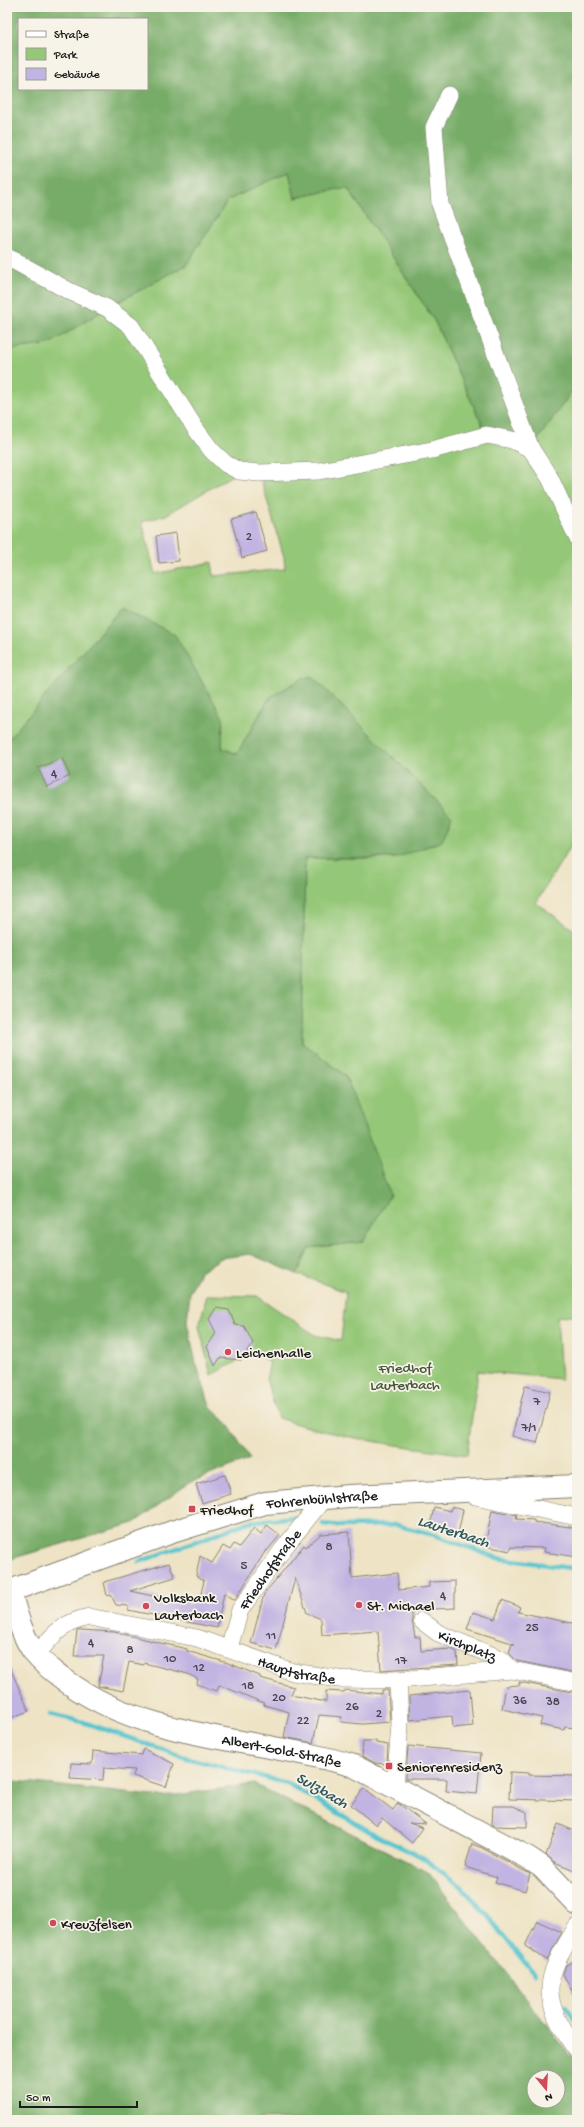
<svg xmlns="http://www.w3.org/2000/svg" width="584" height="2127" viewBox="0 0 584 2127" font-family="'Gochi Hand',sans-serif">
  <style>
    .green { fill: #94c777; stroke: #58724a; fill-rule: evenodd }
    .forest { fill: #77ac68; stroke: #4a6442; fill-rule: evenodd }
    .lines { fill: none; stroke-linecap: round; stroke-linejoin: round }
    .stream { stroke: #58c5cf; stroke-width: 4.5 }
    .building { fill: #c2b4e2 }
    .street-casing { stroke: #858070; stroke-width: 18 }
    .secondary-casing { stroke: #858070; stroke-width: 24 }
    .street { stroke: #fff; stroke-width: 17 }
    .secondary { stroke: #fff; stroke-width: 22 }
    .poi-dot { fill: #d1495b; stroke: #f7f3e8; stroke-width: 1.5 }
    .labels { text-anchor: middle; stroke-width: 3.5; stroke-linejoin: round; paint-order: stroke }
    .number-label { font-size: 13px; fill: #46424e }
    .poi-label { font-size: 15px; fill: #1c1c1c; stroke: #f7f3e8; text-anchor: start }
    .park-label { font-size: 15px; fill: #46583c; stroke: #f7f3e8 }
    .street-label { font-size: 15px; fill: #1c1c1c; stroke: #f7f3e8 }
    .water-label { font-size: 16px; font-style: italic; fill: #31575b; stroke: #f7f3e8 }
  </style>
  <rect width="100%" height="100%" fill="#f7f3e8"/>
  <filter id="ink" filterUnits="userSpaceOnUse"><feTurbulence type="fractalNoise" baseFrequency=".025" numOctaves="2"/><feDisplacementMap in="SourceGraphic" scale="8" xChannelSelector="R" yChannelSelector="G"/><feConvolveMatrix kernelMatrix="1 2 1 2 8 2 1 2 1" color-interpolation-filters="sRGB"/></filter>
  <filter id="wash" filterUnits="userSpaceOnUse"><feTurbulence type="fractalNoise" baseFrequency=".012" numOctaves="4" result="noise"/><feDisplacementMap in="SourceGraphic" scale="16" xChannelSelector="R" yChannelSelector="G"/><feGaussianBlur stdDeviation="0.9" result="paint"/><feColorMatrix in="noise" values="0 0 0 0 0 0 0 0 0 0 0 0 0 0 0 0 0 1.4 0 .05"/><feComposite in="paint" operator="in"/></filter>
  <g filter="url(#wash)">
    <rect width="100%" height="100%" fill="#eee3c5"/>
    <path class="green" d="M289,171L295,198L347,187L434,320L487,435L531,449L577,384V835L536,903L577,932V1314L557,1317L561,1379L478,1371L467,1455C404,1446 339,1439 278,1418L266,1379L270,1362L255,1352L211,1375L199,1326L207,1295L257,1296L315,1335L341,1341L346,1292L297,1274L309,1248L363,1242L346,1076L302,1042L305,858H396L269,698L237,754L222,748L223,718L122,607L7,741V350L49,344L107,308L186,265L228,200ZM239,471L259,473L284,557L285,569L214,576L212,562L155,574L142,522L166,515Z"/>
    <g class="forest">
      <path d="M7,7H577V384L531,449L487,435L434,320L347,187L295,198L289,172L228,200L186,265L107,308L49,344L7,350ZM19,19H147V89H19Z"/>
      <path d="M122,607L175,635L223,718L222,748L237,754L269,698L303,678L312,676L452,816L442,841L396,858H305L302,1042L346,1076L390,1195L363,1242L309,1248L297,1274L250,1254L221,1258L200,1272L190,1292L187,1322L196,1363L211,1408L227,1423L250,1459L189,1483L134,1523L7,1560V741Z"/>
      <path d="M7,1780L162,1797L254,1784L428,1872L577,2064V2120H7ZM534,2077H558V2101H534Z"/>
    </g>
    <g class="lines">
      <g class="stream">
        <path d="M323,1524L343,1526L396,1525L431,1534L498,1558L577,1569"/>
        <path d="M139,1562L249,1522L293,1517"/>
        <path d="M50,1714L83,1722L187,1758L287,1783L381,1838L420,1856L461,1886L486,1914L534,1974"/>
        <path d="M565,2005L577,2022"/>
      </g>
    </g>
    <g id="blocks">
      <g class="building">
        <path d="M256,512L267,551L242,558L231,519Z"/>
        <path d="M176,533L179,561L159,563L156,536Z"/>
        <path d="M62,758L70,776L47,787L38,768Z"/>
        <path d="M216,1308L229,1310L235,1325L244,1326L253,1343L241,1360L220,1358L215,1366L207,1347L216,1333L209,1319Z"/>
        <path d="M525,1386L550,1392L537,1443L512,1436Z"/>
        <path d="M225,1475L231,1494L202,1503L196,1484Z"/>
        <path d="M434,1507L450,1511L451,1507L463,1510L458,1534L430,1527Z"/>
        <path d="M492,1510L517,1515L516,1519L534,1520V1522L577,1528V1557L544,1552L545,1548L511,1547L510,1551L485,1546Z"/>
        <path d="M267,1525L280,1535L267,1551L266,1550L235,1600L224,1593L217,1628L128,1610V1606L116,1605L111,1595L107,1596L104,1582L169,1563L175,1577L130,1591L190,1604V1600L199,1602L204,1581L196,1576L200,1556L212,1563L223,1546L230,1550L234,1544L239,1547L254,1528L261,1534Z"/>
        <path d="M349,1532L352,1578L397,1573L399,1590L429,1587V1582L455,1581V1608L412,1610V1620L415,1637H420L421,1651L451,1649L457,1652L458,1665L381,1670L378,1631L322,1635L321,1619L307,1613L295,1578L276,1650L251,1643L264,1594L304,1545L306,1547L321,1534Z"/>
        <path d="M502,1600L520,1607L518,1612L577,1624V1673L517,1661L509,1653L512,1644H515L467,1629L473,1612L495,1619Z"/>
        <path d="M80,1630L114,1632L187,1649V1651L228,1663L260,1676V1678L294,1687L291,1695L326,1702V1691L344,1692L345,1690L382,1694V1690H388L390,1722L362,1724L341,1722L342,1717L319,1715L313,1743L284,1737L289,1712L264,1705V1703L219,1685L217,1691L197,1684L198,1679L188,1674L144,1663V1665L129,1662L123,1691L98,1686L104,1656H74L77,1631Z"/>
        <path d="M7,1661L29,1711L7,1719Z"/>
        <path d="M519,1682L577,1693V1728L565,1727L564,1730L540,1725L542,1718L502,1709L506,1686L520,1685Z"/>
        <path d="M470,1690L473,1726L453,1728L452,1716L410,1720L409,1696Z"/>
        <path d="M363,1741H376V1743L388,1745L387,1764L375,1763L362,1756Z"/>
        <path d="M408,1746L481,1753L477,1794L446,1791L447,1779H406Z"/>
        <path d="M144,1749L174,1764L166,1787L133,1776L135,1770L104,1768L103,1780L70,1778L71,1763L92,1764L93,1751L142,1755Z"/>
        <path d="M510,1772L529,1773V1775L577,1776V1801L509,1799Z"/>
        <path d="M364,1788L393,1810L398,1803L426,1824L409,1823L423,1828L412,1843L382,1818L376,1825L351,1805Z"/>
        <path d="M493,1806H513L527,1812V1827L495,1826L492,1824Z"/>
        <path d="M558,1824L577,1832V1871L554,1862L546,1855Z"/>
        <path d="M472,1844L482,1848L530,1874L525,1891L495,1882L497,1877L465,1867Z"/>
        <path d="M537,1921L562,1932L547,1960L525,1946Z"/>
        <path d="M577,1959V2000L563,1974L566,1965Z"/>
      </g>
    </g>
  </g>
  <g filter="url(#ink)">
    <use href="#blocks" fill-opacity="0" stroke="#858070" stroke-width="1"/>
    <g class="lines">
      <defs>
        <g id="street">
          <path d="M449,95L434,127L440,204L531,449"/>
          <path d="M7,257L69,291L107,308L131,326L195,428L212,451L226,464L239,471L259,473L319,471L432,450L487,435L512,440L531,449L550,478L577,537"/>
          <path d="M475,1496L577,1517"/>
          <path id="s1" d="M422,1621L438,1633L501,1659L512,1670"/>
          <path id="s2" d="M229,1648L240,1610L283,1549L324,1498"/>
          <path id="s3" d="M36,1655C53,1635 61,1623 89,1617L197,1638L293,1672L339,1679L398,1680L512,1670L577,1683"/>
          <path d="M395,1787L400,1724L398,1680"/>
          <path d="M577,1927C542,1980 540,1998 577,2051"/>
        </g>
        <g id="secondary">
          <path id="s4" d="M10,1591C16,1613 22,1637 36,1655C44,1665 56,1673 66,1681C150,1742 259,1737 354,1766L527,1857L542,1867L577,1904"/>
          <path id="s5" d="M7,1592L172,1532L265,1503L349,1496L577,1486"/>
        </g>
      </defs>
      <use href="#street" class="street-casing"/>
      <use href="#secondary" class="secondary-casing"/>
      <use href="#street" class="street"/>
      <use href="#secondary" class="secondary"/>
    </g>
  </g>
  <g class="poi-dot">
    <circle cx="228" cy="1352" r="4"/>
    <rect x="188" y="1505" width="8" height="8" rx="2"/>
    <circle cx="359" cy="1605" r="4"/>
    <circle cx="146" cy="1606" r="4"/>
    <rect x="385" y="1762" width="8" height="8" rx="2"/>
    <circle cx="53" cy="1923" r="4"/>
  </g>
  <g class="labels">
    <g class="number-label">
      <text x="249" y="540">2</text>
      <text x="54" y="777">4</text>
      <text x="537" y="1405">7</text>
      <text x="529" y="1431">7/1</text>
      <text x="329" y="1550">8</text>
      <text x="244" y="1569">5</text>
      <text x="443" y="1599">4</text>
      <text x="532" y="1631">25</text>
      <text x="271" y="1639">11</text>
      <text x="91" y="1646">4</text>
      <text x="130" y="1653">8</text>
      <text x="170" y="1662">10</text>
      <text x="401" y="1664">17</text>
      <text x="199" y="1671">12</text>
      <text x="248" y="1689">18</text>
      <text x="279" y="1701">20</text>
      <text x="520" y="1704">36</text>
      <text x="553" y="1705">38</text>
      <text x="352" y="1710">26</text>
      <text x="379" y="1717">2</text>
      <text x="303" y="1724">22</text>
    </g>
    <g class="poi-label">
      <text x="236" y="1357">Leichenhalle</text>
      <text x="200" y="1514">Friedhof</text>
      <text x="154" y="1602">Volksbank<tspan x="154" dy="17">Lauterbach</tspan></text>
      <text x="367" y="1610">St. Michael</text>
      <text x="397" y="1771">Seniorenresidenz</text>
      <text x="61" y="1928">Kreuzfelsen</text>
    </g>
    <g class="park-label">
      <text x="405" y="1372">Friedhof<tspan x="405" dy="17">Lauterbach</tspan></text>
    </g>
    <g class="street-label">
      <text dy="5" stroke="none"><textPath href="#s5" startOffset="330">Fohrenbühlstraße</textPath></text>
      <text dy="5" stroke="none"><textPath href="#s2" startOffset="90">Friedhofstraße</textPath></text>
      <text dy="5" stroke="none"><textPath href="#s1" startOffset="52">Kirchplatz</textPath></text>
      <text dy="5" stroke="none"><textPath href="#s3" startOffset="282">Hauptstraße</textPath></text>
      <text dy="5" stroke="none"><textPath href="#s4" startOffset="338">Albert-Gold-Straße</textPath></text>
    </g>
    <g class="water-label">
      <text transform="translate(454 1530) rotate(18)" y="6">Lauterbach</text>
      <text transform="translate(323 1789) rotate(30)" y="6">Sulzbach</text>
    </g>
  </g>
  <rect width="584" height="2127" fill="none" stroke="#f7f3e8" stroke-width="24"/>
  <rect x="18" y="18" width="130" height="72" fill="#f7f3e8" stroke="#9f9d96"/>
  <rect x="26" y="31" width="20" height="6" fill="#ffffff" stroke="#9f9d96"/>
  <text x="54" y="38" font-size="12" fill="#1c1c1c">Straße</text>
  <rect x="26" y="48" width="20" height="12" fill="#94c777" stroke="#9f9d96"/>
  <text x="54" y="58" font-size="12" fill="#1c1c1c">Park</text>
  <rect x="26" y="68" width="20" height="12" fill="#c2b4e2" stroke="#9f9d96"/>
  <text x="54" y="78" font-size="12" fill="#1c1c1c">Gebäude</text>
  <g transform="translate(546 2089) rotate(162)"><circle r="19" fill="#f7f3e8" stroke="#9f9d96"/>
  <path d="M0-3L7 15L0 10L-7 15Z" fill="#d1495b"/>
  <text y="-6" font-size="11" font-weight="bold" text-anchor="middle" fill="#1c1c1c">N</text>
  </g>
  <path d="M20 2101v6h117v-6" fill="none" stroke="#1c1c1c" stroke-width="2"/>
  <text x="26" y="2101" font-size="12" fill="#1c1c1c" stroke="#f7f3e8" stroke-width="3" paint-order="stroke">50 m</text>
</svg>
